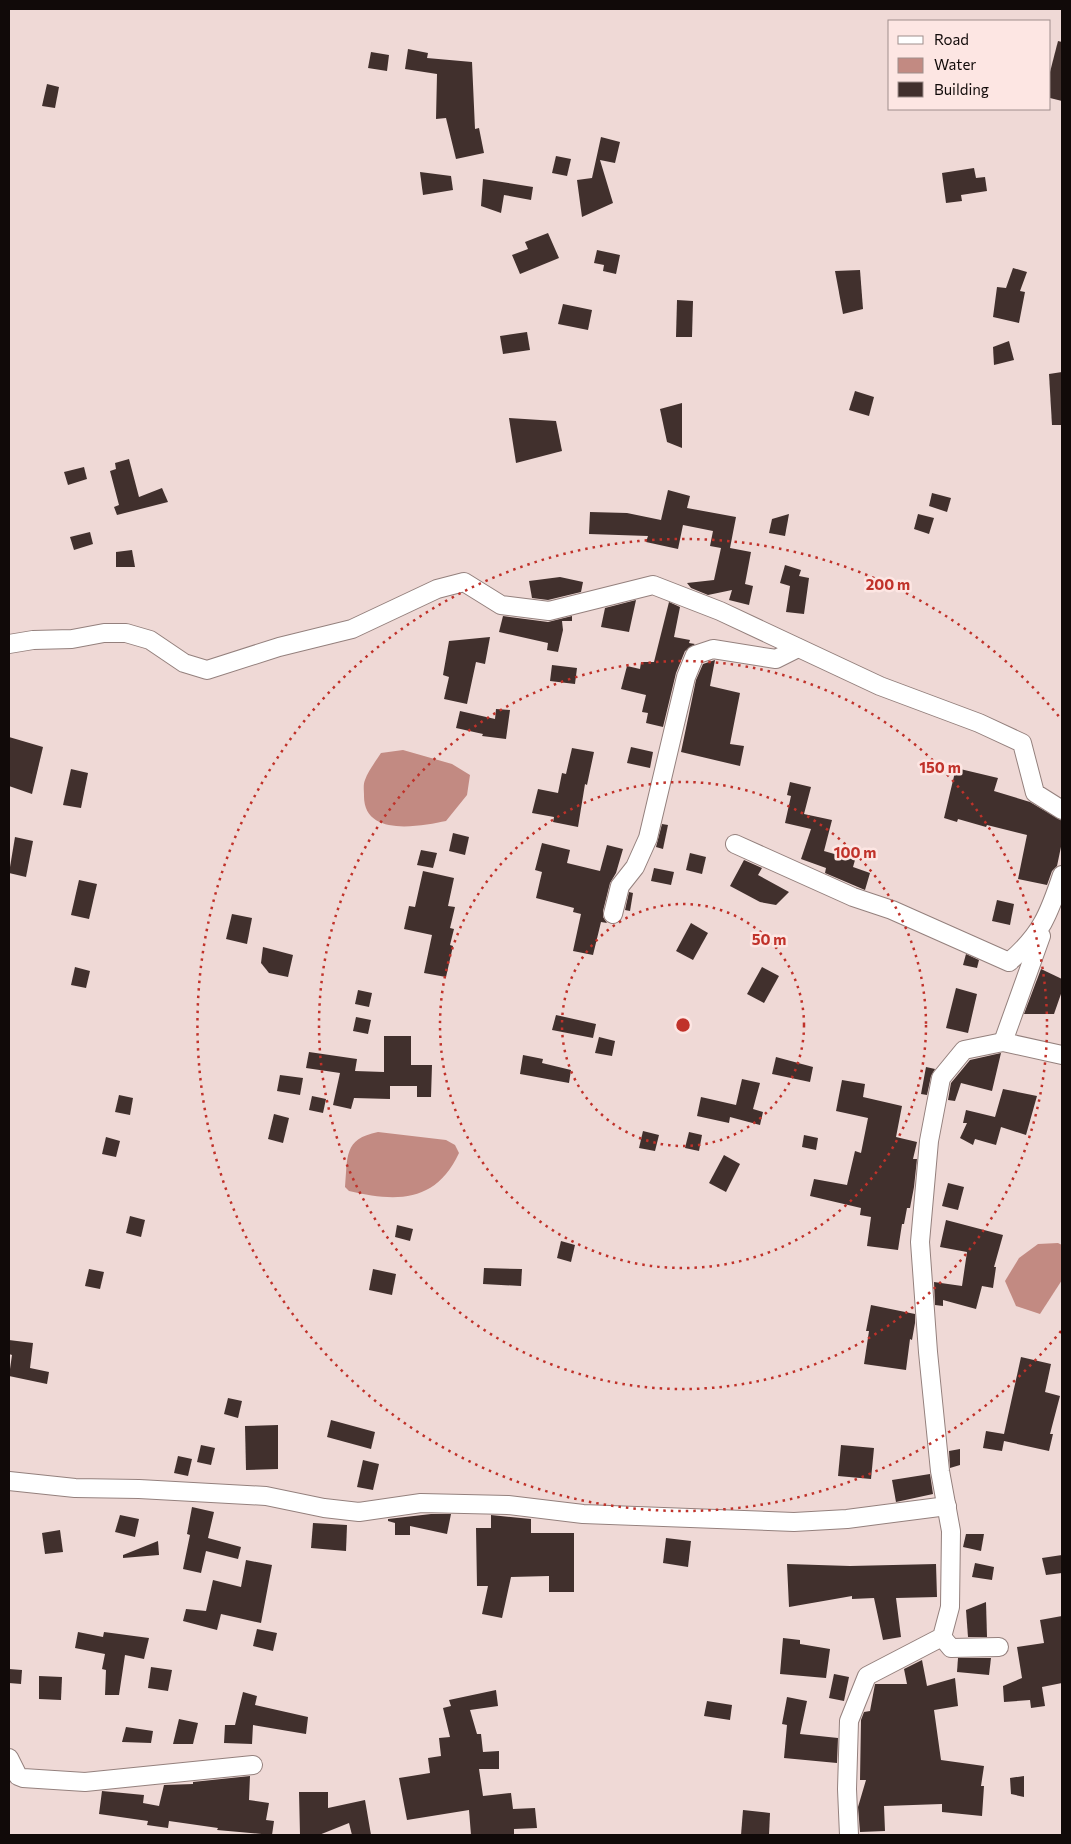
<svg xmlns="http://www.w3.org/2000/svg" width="1071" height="1844" viewBox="0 0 1071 1844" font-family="Commissioner,sans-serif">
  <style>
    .water { fill: #c28a82 }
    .building { fill: #41302d }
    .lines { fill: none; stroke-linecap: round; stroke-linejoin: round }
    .minor-casing { stroke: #94807d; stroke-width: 20 }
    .minor { stroke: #fff; stroke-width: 18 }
    .ring { fill: none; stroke: #c0322a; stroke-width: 2.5; stroke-dasharray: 2.5 5 }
    .centre { fill: #c0322a; stroke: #fde6e3; stroke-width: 2.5 }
    .ring-label { font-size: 15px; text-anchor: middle; font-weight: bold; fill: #c0322a; stroke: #fde6e3; stroke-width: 5; stroke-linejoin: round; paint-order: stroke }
  </style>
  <rect width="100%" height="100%" fill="#efd9d6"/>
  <g class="water">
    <path d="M403,750L452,764L470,775L467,795L446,821C421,826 363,838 364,795C364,791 363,784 365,780C368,771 376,761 381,753Z"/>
    <path d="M378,1132L446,1140L455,1145L459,1153C436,1203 396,1202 349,1191L345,1187C348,1157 343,1139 378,1132Z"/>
    <path d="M1058,1243L1062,1245V1280L1040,1314L1016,1306L1005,1281L1019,1258L1038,1244Z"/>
  </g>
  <g class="building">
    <path d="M1058,41L1062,42V101L1050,98V72Z"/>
    <path d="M408,49L428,53L427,58L472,62L475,129L479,128L484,153L456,159L446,118L436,119L437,74L405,69Z"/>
    <path d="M371,52L389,55L387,71L368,68Z"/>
    <path d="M47,84L59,87L55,108L42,106Z"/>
    <path d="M601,137L620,142L615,163L600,160L613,203L582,217L577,180L592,178Z"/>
    <path d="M556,156L571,159L567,176L552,173Z"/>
    <path d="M974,168L976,178L985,177L987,191L961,195L962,201L946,203L942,173Z"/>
    <path d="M420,172L451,176L453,190L423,195Z"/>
    <path d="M483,179L533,187L531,200L504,195L501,213L481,206Z"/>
    <path d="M548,233L559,258L520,274L512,255L528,249L525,242Z"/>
    <path d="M597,250L620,255L616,274L603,271L604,265L594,263Z"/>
    <path d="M1013,268L1027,272L1020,291L1025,292L1019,323L993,317L997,287L1006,288Z"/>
    <path d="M860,270L863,309L843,314L835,271Z"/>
    <path d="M677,300L693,301L692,337H676Z"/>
    <path d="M563,304L592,310L588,330L558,324Z"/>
    <path d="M527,332L530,350L503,354L500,336Z"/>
    <path d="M1009,341L1014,360L994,365L993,347Z"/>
    <path d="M1062,372V425H1052L1049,374Z"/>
    <path d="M855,391L874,397L869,416L849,410Z"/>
    <path d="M682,403V448L667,442L660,409Z"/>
    <path d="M509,418L556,421L562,451L516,463Z"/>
    <path d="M129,459L139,497L162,488L168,502L117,515L114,507L119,505L110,471L116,469L115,463Z"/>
    <path d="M84,467L87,479L68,485L64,472Z"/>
    <path d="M668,490L690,496L687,508L736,517L730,548L751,552L745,584L753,586L749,605L729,600L732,590L708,595L691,588L687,583L714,580L721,548L710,546L713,531L683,525L678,549L646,542L648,536L589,534L590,512L627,513L661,520Z"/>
    <path d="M932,493L951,498L947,512L929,506Z"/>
    <path d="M789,514L785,536L769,533L772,519Z"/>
    <path d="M918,514L934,518L929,534L914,529Z"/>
    <path d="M90,532L93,544L74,550L70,537Z"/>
    <path d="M132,550L135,567H116V552Z"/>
    <path d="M785,565L801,570L799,576L809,578L804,614L786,612L790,586L780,583Z"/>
    <path d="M560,577L583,582L581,592L548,600L532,598L529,581Z"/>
    <path d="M636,600L629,632L601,627L605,608Z"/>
    <path d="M669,602L680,607L674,637L690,640L689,643L695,644L685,651L676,673L663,727L646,723L648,713L642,712L646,695L621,689L627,666L640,669L641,662H654Z"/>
    <path d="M503,616L548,622L572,616V621H562L563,630L558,652L547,650L548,643L499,632Z"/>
    <path d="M490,637L485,664L476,662L467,704L444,699L449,677L443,675L449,641Z"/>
    <path d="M715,660L710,686L740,693L730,744L744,746L740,766L681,752L696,680L703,664Z"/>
    <path d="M552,665L577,668L575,684L550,681Z"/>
    <path d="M496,709L510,710L506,739L482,736L483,734L456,728L460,711L495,719Z"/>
    <path d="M9,737L43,747L32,794L9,786Z"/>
    <path d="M631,747L653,752L650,768L627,763Z"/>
    <path d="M572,748L594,752L587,785L585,784L578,827L553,822L554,817L532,813L538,789L558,793L562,773L566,774Z"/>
    <path d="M956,768L998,778L994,791L1030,802L1062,821V842L1057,866L1052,871L1047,885L1018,879L1027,835L987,825L986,827L958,819L957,822L944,818Z"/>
    <path d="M71,769L88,773L81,808L63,805Z"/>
    <path d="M790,782L811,787L804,814L832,820L824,851L855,860L853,867L870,873L865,890L825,873L826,868L801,859L811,829L785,823L791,796L787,795Z"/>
    <path d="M662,824L668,825L663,849L656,847Z"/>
    <path d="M453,833L469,837L465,855L449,851Z"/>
    <path d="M15,837L33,841L26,877L9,873Z"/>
    <path d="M542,843L570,850L567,863L600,871L607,845L623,849L616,873L610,883L603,911V917L607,923L601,922L593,955L573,951L581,914L573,912L574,908L536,898L542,872L535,870Z"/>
    <path d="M421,850L437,853L433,868L417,865Z"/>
    <path d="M690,853L706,857L702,874L686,870Z"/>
    <path d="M744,860L762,868L758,875L789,892L776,905L760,902L730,886Z"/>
    <path d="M654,868L674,872L671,885L651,881Z"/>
    <path d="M423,871L454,878L448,906L455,907L450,928L454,929L450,945L453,946L446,977L424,973L432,935L404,929L409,906L415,907Z"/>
    <path d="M79,880L97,884L89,919L71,915Z"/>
    <path d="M629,892L633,893L630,911L625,910Z"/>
    <path d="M997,900L1014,904L1010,925L992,921Z"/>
    <path d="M232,914L252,918L247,944L226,939Z"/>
    <path d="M691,923L708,933L693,960L676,951Z"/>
    <path d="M263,947L293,955L288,977L269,973L261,963Z"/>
    <path d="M966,954L979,960L977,968L963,965Z"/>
    <path d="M75,967L90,971L86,988L71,985Z"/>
    <path d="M762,967L779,976L764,1003L747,994Z"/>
    <path d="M1041,969L1062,979V991L1054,1014H1024Z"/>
    <path d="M956,988L977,994L968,1033L946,1028Z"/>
    <path d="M358,990L372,993L369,1007L355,1004Z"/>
    <path d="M556,1015L596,1024L593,1038L552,1030Z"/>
    <path d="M356,1017L371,1020L368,1034L353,1031Z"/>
    <path d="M384,1036H411V1065H432L431,1097H417V1086H390V1099L354,1098L351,1109L333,1105L340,1073L306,1068L309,1052L357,1059L355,1071L384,1072Z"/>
    <path d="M599,1037L615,1041L612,1056L595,1053Z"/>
    <path d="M1001,1053L992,1091L961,1083L955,1101L948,1100L951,1083L970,1060Z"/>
    <path d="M523,1055L543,1059L542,1063L571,1070L569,1083L520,1074Z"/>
    <path d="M776,1057L813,1067L810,1082L772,1074Z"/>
    <path d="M926,1067L935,1069L931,1076L927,1095L921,1094Z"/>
    <path d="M280,1075L303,1078L300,1095L277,1091Z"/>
    <path d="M742,1079L760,1083L753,1109L763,1112L760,1125L730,1117L729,1123L697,1116L701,1097L736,1105Z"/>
    <path d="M842,1080L865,1084L863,1097L902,1106L896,1137L917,1142L913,1159H917L914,1187L910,1208H907L904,1224H902L898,1250L867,1246L871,1217L860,1215L861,1208L810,1196L814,1179L847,1185L855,1151L861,1153L868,1118L836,1111Z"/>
    <path d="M1003,1089L1037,1096L1026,1135L1001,1127L996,1145L975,1139L973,1145L960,1138L967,1123H963L966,1110L995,1117Z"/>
    <path d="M119,1095L133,1098L130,1115L115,1112Z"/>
    <path d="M312,1096L326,1099L323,1113L309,1110Z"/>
    <path d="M274,1114L289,1118L283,1143L268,1139Z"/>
    <path d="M643,1131L659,1135L655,1151L639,1148Z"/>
    <path d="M689,1132L702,1135L699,1151L685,1148Z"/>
    <path d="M804,1135L818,1138L816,1150L802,1147Z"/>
    <path d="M106,1137L120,1141L116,1157L102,1154Z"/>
    <path d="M724,1155L740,1164L726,1192L709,1183Z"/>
    <path d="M948,1183L964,1187L958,1210L942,1206Z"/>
    <path d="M130,1216L145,1220L141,1237L126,1233Z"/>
    <path d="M946,1220L1003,1235L994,1267H996L993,1288L982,1286L976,1309L943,1300V1306L935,1305L934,1282L962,1286L967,1252L940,1247Z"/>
    <path d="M397,1225L413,1229L410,1241L395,1237Z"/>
    <path d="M561,1241L575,1245L571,1262L557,1258Z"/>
    <path d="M484,1268L522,1269L521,1286L483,1284Z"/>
    <path d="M89,1269L104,1272L100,1289L85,1286Z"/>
    <path d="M373,1269L396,1274L392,1295L369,1290Z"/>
    <path d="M871,1305L915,1314V1323L912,1340L910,1339L906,1370L864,1364L869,1331H866Z"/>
    <path d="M9,1340L33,1343L30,1368L49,1372L47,1384L9,1376L12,1355L9,1354Z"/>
    <path d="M1021,1357L1051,1364L1045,1392L1060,1396L1050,1434H1053L1049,1451L1004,1441L1002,1451L983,1448L986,1431L1004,1434Z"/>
    <path d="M228,1398L242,1401L238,1418L224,1414Z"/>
    <path d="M331,1420L375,1432L371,1449L327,1437Z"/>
    <path d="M278,1425V1469L246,1470L245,1426Z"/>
    <path d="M201,1445L215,1448L211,1465L197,1462Z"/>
    <path d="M841,1445L874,1448L871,1479L838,1476Z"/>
    <path d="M960,1449V1465L950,1468L949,1451Z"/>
    <path d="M178,1456L192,1459L188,1476L174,1473Z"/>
    <path d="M363,1460L379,1464L373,1490L357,1487Z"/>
    <path d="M930,1474L933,1494L896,1502L892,1480Z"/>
    <path d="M192,1507L214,1512L208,1538L241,1547L238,1559L206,1551L201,1573L183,1569L190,1535L187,1534Z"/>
    <path d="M431,1514H451L447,1534L410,1526V1535H395V1523L388,1521V1519Z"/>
    <path d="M120,1515L139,1519L135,1537L115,1532Z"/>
    <path d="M491,1515L531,1519V1533H574V1592H549V1576L511,1577L502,1618L482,1614L488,1586H477L476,1528H491Z"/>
    <path d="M313,1523L347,1525L346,1551L311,1548Z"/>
    <path d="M60,1530L63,1552L45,1554L42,1533Z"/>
    <path d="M966,1534H984L981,1551L963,1547Z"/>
    <path d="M666,1538L691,1541L688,1567L663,1563Z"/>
    <path d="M158,1541L159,1555L123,1558V1555Z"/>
    <path d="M1062,1555V1573L1046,1575L1042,1558Z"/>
    <path d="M246,1560L272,1565L261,1623L221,1614L217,1630L183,1621L186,1609L206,1611L213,1580L241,1587Z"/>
    <path d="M975,1563L994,1567L992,1580L972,1577Z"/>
    <path d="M787,1564L850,1566L936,1564L937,1597L896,1598L901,1637L883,1640L874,1598L852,1599V1596L789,1607Z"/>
    <path d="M986,1602L987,1637H968L966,1610Z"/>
    <path d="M1062,1616V1683L1042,1687L1045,1706L1031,1708L1030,1700L1004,1702L1003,1686L1022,1678L1017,1647L1044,1643L1040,1620Z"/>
    <path d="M257,1629L277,1633L273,1651L253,1646Z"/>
    <path d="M78,1632L103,1637L104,1632L149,1638L144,1659L125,1655L119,1695H105L106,1670L102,1669L105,1654L75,1648Z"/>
    <path d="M783,1638L800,1640V1644L830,1649L826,1678L780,1674Z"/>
    <path d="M958,1658H991L989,1675L957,1672Z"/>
    <path d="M922,1660L927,1686L955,1678L958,1706L934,1710L941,1760L984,1766L981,1786H984L982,1816L942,1812V1804L884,1806L885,1831L860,1832L858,1807L866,1780H860L861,1720L864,1712L870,1711L875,1684H907L904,1669Z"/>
    <path d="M151,1667L172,1670L168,1691L148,1688Z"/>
    <path d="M9,1669L22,1670L21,1684L9,1683Z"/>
    <path d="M834,1674L849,1677L844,1701L829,1698Z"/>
    <path d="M39,1676L62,1677L61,1700L39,1699Z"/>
    <path d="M496,1690L498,1706L470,1710L477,1734H481L483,1752L499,1751V1769H479L483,1796L511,1793L513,1809L535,1808L537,1828L514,1829V1835H471L469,1810L407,1820L399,1778L430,1773L428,1758L441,1756L439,1738L450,1737L443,1708L451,1706L449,1700Z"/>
    <path d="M243,1692L257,1696L255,1705L308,1717L306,1734L253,1725L252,1744L224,1743L225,1725H235Z"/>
    <path d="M787,1697L807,1701L800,1734L838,1738L837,1763L784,1758L787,1725L782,1724Z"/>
    <path d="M707,1701L732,1705L730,1720L704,1716Z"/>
    <path d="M179,1719L198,1723L193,1744H173Z"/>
    <path d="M126,1727L153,1731L151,1743L122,1742Z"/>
    <path d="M250,1776L249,1800L269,1803L266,1820L274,1821L272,1835L217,1830L218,1828L169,1821L168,1828L147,1825L148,1821L99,1814L102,1791L144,1795L143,1803L159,1806L164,1785L193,1784V1782Z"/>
    <path d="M1024,1776V1797L1011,1794L1010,1778Z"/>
    <path d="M299,1792H328V1808L365,1800L371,1835H352L349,1823L319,1835H300Z"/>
    <path d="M743,1810L770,1813L769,1835H741Z"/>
  </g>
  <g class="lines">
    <defs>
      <g id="minor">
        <path d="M9,644L33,640L72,639L104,633H126L150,640L184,663L207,670L279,647L352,629L437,589L464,582L501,605L549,611L653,585L720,611L880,686L979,723L1022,743L1035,793L1062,810"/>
        <path d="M735,844L853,897L892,910L1009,962C1041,935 1049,914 1062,875"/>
        <path d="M613,914L620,886L635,867L648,838L686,677L695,655L713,649L776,659L798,648"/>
        <path d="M1003,1042L1041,936"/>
        <path d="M9,1481L75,1488L139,1489L266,1496L324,1508L359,1512L421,1503L508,1505L583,1514L794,1522L847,1519L947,1506"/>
        <path d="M942,1637L951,1648L999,1647"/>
        <path d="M9,1758L18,1776L23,1778L85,1782L253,1765"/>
        <path d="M849,1835L847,1789L849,1721L867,1676L942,1637L950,1607L951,1531L940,1471L928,1352L920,1242L929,1141L941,1078L964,1050L1003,1042L1062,1055"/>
      </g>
    </defs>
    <use href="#minor" class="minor-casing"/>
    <use href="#minor" class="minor"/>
  </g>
  <g class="ring">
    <circle cx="683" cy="1025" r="121"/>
    <circle cx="683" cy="1025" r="243"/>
    <circle cx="683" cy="1025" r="364"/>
    <path d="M1061 1331A486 486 0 1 1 1061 719"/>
  </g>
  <circle cx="683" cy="1025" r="8" class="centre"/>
  <g class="ring-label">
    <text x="888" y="590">200 m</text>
    <text x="940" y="773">150 m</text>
    <text x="855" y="858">100 m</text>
    <text x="769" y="945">50 m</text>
  </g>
  <rect width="1071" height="1844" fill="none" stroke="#110a09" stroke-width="20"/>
  <rect x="888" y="20" width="162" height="90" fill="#fde6e3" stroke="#9f8e8c"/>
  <rect x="898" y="36" width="25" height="8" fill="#ffffff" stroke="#9f8e8c"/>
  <text x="934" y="45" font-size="15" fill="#110a09">Road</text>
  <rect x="898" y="58" width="25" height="15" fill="#c28a82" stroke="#9f8e8c"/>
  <text x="934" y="70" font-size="15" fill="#110a09">Water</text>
  <rect x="898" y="82" width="25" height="15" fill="#41302d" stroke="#9f8e8c"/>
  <text x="934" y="95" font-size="15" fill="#110a09">Building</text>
</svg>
